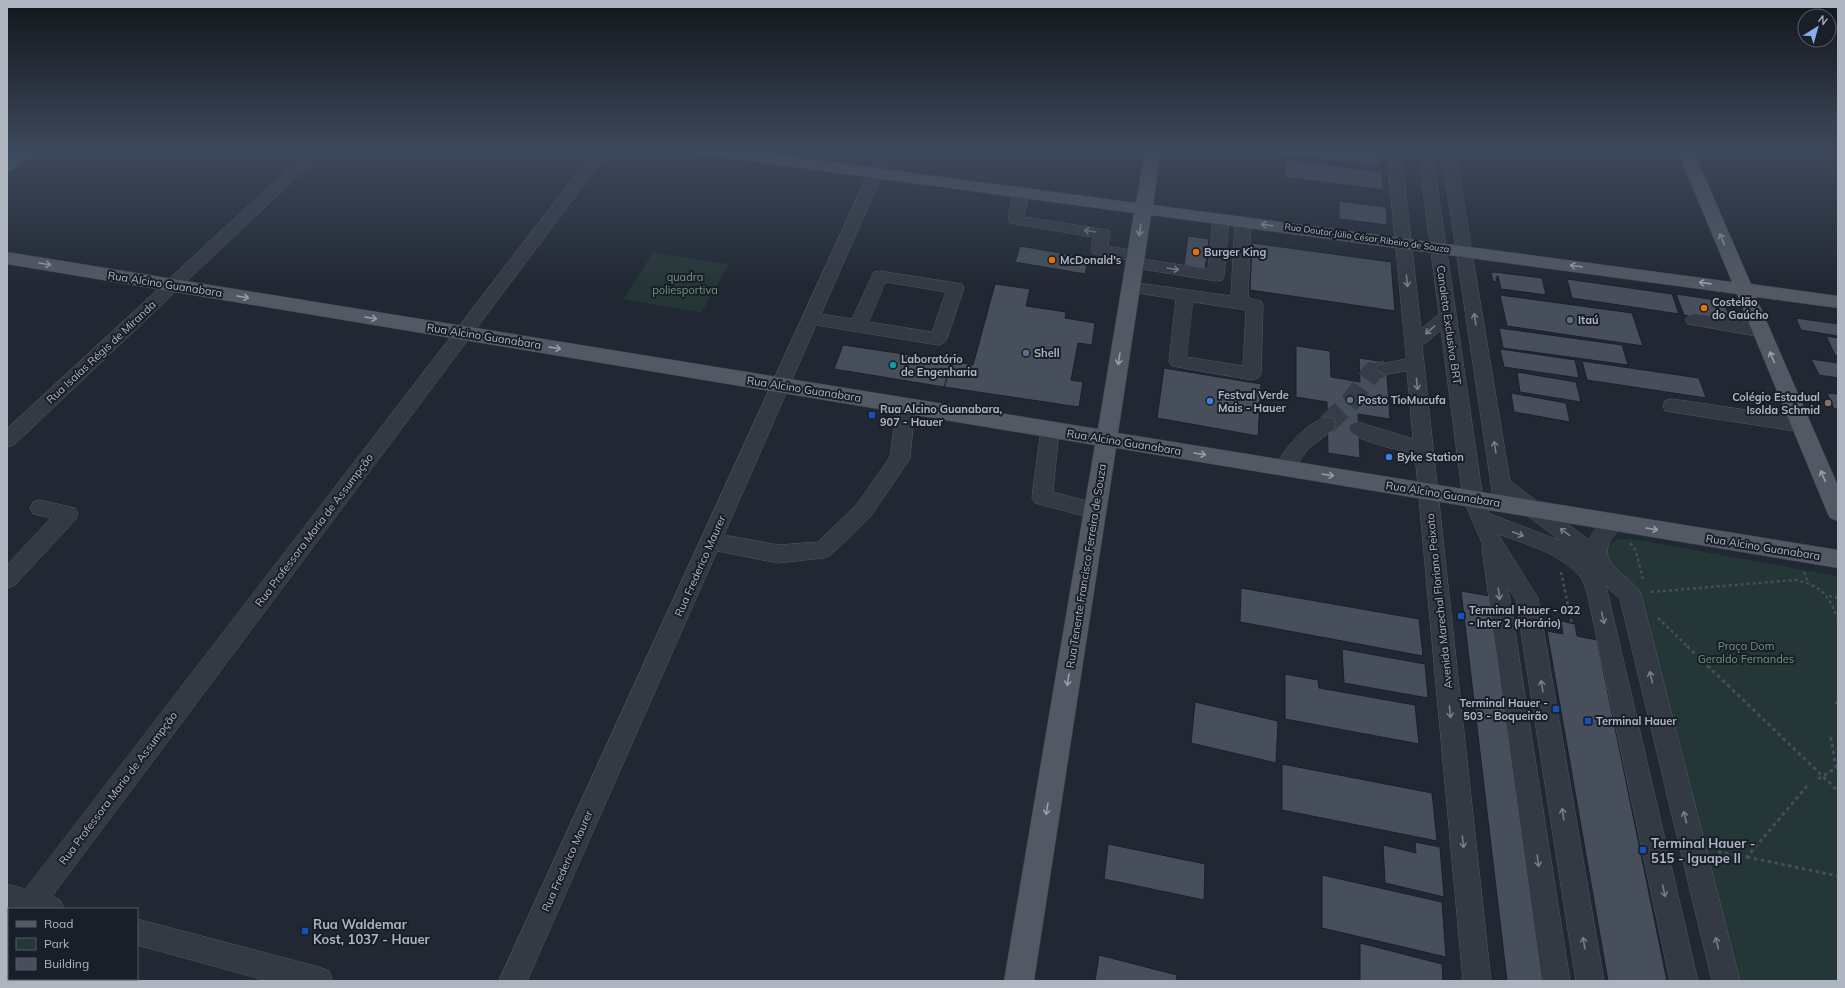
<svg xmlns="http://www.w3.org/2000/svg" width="1845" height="988" viewBox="0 0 1845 988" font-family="Mulish,sans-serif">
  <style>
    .green { fill: #253636 }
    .building { fill: #474f5c; stroke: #1b212a }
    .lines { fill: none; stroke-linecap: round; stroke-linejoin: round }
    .minor-tunnel-far1 { stroke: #363d48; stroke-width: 16; stroke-dasharray: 16 8; stroke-linecap: butt }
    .minor-tunnel { stroke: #363d48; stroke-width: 20; stroke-dasharray: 20 10; stroke-linecap: butt }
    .minor-casing { stroke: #515862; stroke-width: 1 }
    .major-casing { stroke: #3d434d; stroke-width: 1 }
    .path-far1 { stroke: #425154; stroke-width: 2.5; stroke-dasharray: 3 3; stroke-linecap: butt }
    .path { stroke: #425154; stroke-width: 3; stroke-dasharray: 3.5 3.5; stroke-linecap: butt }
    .minor { fill: #343a44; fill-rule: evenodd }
    .major { fill: #525964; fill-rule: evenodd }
    .oneway { stroke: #979eaa }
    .oneway2 { stroke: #777e89 }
    .food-dot { fill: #e8710a; stroke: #191f28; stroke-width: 1.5 }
    .service-dot { fill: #5c6f8a; stroke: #191f28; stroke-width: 1.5 }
    .culture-dot { fill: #0f9aa8; stroke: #191f28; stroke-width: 1.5 }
    .shop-dot { fill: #3f7fe0; stroke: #191f28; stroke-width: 1.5 }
    .education-dot { fill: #8d6e63; stroke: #191f28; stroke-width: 1.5 }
    .transit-dot { fill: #1a4fb4; stroke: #191f28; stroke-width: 1.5 }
    .labels { text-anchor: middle; stroke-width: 4; stroke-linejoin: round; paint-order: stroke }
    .far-street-label { font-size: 9px; fill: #aeb5c1; stroke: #191f28 }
    .poi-label { font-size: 11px; font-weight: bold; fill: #aeb5c1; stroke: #191f28; text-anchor: start }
    .park-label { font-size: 11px; fill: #709478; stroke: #191f28 }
    .street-label { font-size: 11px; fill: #aeb5c1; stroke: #191f28 }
    .near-poi-label { font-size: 13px; font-weight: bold; fill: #aeb5c1; stroke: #191f28; text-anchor: start }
  </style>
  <rect width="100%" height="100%" fill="#212833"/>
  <g class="green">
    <path d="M653,253L729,264L701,313L623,299Z"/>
    <path d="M1619,539H1633L1838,576V981H1735L1615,571L1606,554C1607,545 1611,543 1619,539Z"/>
  </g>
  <g class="building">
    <path d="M1279,150H1341L1378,155L1380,166L1279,154Z"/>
    <path d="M1285,159L1382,172L1383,190L1284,177Z"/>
    <path d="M1339,201L1386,207L1387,225L1339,219Z"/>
    <path d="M1188,236L1209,239L1205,269L1184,265Z"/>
    <path d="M1252,243L1391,262L1395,311L1250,290Z"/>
    <path d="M1020,246L1089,258L1085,274L1015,262Z"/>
    <path d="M1494,272L1542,278L1546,295L1501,289L1498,276L1496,277L1497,282L1493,281L1491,273Z"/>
    <path d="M1567,279L1672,294L1679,314L1572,298Z"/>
    <path d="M995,284L1030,289L1026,306L1066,312L1065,318L1095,323L1092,345L1078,343L1071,380L1083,382L1079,407L944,387L952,361L973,365Z"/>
    <path d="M1676,294L1723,301L1732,321L1684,315Z"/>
    <path d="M1500,295L1632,313L1643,346L1507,326Z"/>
    <path d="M1796,318L1838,324V336L1801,330Z"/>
    <path d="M1499,328L1622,345L1628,365L1503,348Z"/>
    <path d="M1826,336L1838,338V356L1835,355Z"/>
    <path d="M843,345L952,361L944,387L834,369Z"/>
    <path d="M1296,346L1330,351L1331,377L1360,382L1359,358L1386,362L1390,419L1358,414L1360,458L1328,453L1327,402L1296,397Z"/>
    <path d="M1500,349L1575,360L1579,378L1504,367Z"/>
    <path d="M1811,359L1838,363V378L1819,375Z"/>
    <path d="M1582,361L1699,378L1706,398L1587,380Z"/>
    <path d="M1164,368L1261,384L1258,436L1157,418Z"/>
    <path d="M1517,372L1576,382L1581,402L1520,392Z"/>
    <path d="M1511,393L1566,403L1570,422L1514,412Z"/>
    <path d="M1827,393L1838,394V409H1834Z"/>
    <path d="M1241,588L1419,619L1423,656L1240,622Z"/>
    <path d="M1461,591L1490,596L1543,981H1507Z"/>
    <path d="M1561,621L1575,624L1577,636L1597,640L1667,981H1608L1547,631L1563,634Z"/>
    <path d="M1342,649L1425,664L1428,698L1344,683Z"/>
    <path d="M1285,674L1318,680L1319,688L1415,705L1419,744L1285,719Z"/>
    <path d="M1195,702L1278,721L1276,763L1191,743Z"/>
    <path d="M1282,764L1432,793L1437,841L1282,810Z"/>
    <path d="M1415,842L1440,847L1444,897L1385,883L1383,845L1416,853Z"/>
    <path d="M1108,844L1205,864L1204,900L1104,879Z"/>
    <path d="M1322,875L1442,902L1446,957L1322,928Z"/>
    <path d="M1360,943L1442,964L1443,981H1360Z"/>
    <path d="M1099,955L1177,975L1176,981H1095Z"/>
  </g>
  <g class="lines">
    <path class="minor-tunnel-far1" d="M1372,372L1386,368"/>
    <path class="minor-tunnel" d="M1327,424L1352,400L1372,372L1375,371"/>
    <defs>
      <g id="minor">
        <path d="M309,150H325L14,445L7,447V429Z"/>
        <path d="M595,150H610L52,896L60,900L64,909L7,910V884L25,889Z"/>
        <path d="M879,150H893L821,314L852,319L872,276L874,272L880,271L956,283L962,284L964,288L947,339L944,343L938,345L816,325L724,535L778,545L818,542L857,504L890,457L897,406L899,401L906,399L913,401L915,406L910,458L907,463L871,516L830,556L823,558L778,563L717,551L527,981H499ZM886,282L946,292L932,332L869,322Z"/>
        <path d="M1387,150H1401L1421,329L1439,314L1418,150H1432L1483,499L1490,514L1561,541L1513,505L1511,510L1504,512L1497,510L1494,504L1441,150H1455L1510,481L1589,540C1596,527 1606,512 1621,517L1624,523C1620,531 1612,535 1609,543C1599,566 1633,577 1641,594L1740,981H1712L1620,599L1606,586L1698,981H1670L1587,592C1585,587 1584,582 1581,578C1562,554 1526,544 1498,534L1538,598L1604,981H1576L1516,600L1508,587L1570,981H1542L1482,548L1483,545L1463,499L1441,330L1422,346L1491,981H1463L1415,454C1400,450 1356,442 1349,429L1351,424L1358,422L1413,439L1407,371L1386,374L1380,372L1377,368L1380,364L1406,359Z"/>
        <path d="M1021,187L1026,189L1029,192L1024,217L1108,230L1110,233L1108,246L1142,252L1144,256L1142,259L1208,269L1213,219L1215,216L1221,214L1227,216L1229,219L1224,276L1222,280L1216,281L1135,268L1129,267L1127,263L1129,260L1093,254L1091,250L1093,237L1010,223L1008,220L1013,192L1016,189Z"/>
        <path d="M1243,217L1249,219L1251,222L1248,298L1261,301L1263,305L1261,374L1258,378L1252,380L1172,366L1169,362L1176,299L1131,292L1125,291L1123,287L1125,283L1131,282L1231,296L1235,222L1237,219ZM1193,302L1246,310L1243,366L1187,357Z"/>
        <path d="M1694,314L1722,317L1761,325L1767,327L1770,331L1767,335L1761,337L1688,324L1685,320L1688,316Z"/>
        <path d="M1672,399L1801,418L1808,420L1810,425L1808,430L1801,432L1665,411L1663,406L1665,401Z"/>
        <path d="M1327,417L1334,419L1336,424L1334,429L1308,449L1291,473L1284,475L1277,473L1274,468C1285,448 1304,424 1327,417Z"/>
        <path d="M1050,423L1057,425L1059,430L1053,492L1102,505L1105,511L1102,517L1095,519L1035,503L1032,497L1041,430L1043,425Z"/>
        <path d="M40,500L75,508L78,514L75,520L15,585L7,588V565L51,518L33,514L30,508L33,502Z"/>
        <rect x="7" y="918" width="2" height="29"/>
        <path d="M137,919L319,967L329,971L333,981H268L137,945Z"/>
      </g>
      <g id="major">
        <path d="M19,150H38L13,170L7,172V159Z"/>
        <path d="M697,150H742L1136,203L1145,150H1161L1153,205L1732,282L1677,150H1693L1751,284L1838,296V308L1756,297L1838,486V521L1830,518L1827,512L1737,294L1151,215L1118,433L1838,550V568L1116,448L1034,981H1004L1095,445L7,264V252L1098,429L1134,213L705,155L699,153Z"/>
      </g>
    </defs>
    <use href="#minor" class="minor-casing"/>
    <use href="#major" class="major-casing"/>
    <g class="path-far1">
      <path d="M1630,543L1636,551L1643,579"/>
      <path d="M1561,572L1572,624"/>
      <path d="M1804,572L1808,582"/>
      <path d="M1651,592L1796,580C1822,586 1828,595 1838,619"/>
      <path d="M1829,596L1838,598"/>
      <path d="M1658,618L1688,647"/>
    </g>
    <g class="path">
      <path d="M1687,646L1838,791"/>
      <path d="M1836,704L1838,699"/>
      <path d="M1818,779L1836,768L1830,733"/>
      <path d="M1718,852L1747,857L1807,786"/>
      <path d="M1747,857L1838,876"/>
    </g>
    <use href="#minor" class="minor"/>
    <use href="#major" class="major"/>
  </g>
  <defs><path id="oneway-shaft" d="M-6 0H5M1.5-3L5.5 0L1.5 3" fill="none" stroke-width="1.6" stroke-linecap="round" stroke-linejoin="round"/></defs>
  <g class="oneway">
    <use href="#oneway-shaft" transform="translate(1267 225) rotate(-172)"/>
    <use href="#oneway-shaft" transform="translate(1140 230) rotate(99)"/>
    <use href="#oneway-shaft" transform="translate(1722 239) rotate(-113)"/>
    <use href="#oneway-shaft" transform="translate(45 264) rotate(9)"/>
    <use href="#oneway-shaft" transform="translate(1576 266) rotate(-172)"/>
    <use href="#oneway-shaft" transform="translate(1705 283) rotate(-172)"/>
    <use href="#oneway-shaft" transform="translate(243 297) rotate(9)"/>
    <use href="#oneway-shaft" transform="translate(371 318) rotate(9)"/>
    <use href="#oneway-shaft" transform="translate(555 348) rotate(9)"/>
    <use href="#oneway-shaft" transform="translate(1772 357) rotate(-113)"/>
    <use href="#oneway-shaft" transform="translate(1119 359) rotate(99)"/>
    <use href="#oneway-shaft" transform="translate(1200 454) rotate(9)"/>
    <use href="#oneway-shaft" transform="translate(1328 475) rotate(9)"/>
    <use href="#oneway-shaft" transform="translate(1823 476) rotate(-113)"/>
    <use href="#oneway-shaft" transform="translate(1652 529) rotate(9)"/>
    <use href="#oneway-shaft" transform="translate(1068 680) rotate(99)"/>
    <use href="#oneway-shaft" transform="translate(1047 809) rotate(99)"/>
  </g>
  <g class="oneway2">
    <use href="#oneway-shaft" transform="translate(1090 231) rotate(-171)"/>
    <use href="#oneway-shaft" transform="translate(1173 269) rotate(9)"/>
    <use href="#oneway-shaft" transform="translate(1407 281) rotate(84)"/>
    <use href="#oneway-shaft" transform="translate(1475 319) rotate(-99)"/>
    <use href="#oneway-shaft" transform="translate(1430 330) rotate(139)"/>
    <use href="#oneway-shaft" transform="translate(1417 384) rotate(84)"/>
    <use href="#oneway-shaft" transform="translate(1495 447) rotate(-99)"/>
    <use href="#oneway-shaft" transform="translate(1565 532) rotate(-144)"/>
    <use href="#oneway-shaft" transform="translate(1518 534) rotate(21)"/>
    <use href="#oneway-shaft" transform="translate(1499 594) rotate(82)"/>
    <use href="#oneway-shaft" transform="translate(1603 618) rotate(77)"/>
    <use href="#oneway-shaft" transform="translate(1651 677) rotate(-104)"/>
    <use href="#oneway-shaft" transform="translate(1542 686) rotate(-99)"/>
    <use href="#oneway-shaft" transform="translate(1450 712) rotate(84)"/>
    <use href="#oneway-shaft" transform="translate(1563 814) rotate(-99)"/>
    <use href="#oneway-shaft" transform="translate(1685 817) rotate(-104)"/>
    <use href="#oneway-shaft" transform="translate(1463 842) rotate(84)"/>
    <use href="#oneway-shaft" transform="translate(1538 861) rotate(82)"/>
    <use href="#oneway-shaft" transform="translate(1664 891) rotate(77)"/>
    <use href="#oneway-shaft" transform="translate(1584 943) rotate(-99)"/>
    <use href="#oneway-shaft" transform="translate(1717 943) rotate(-104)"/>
  </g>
  <linearGradient id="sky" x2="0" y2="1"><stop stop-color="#12161c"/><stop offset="0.52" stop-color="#3d485b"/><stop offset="1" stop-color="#3d485b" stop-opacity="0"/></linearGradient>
  <rect width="1845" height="288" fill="url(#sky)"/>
  <g class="food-dot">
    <circle cx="1196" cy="252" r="4"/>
    <circle cx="1052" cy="260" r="4"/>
    <circle cx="1704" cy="308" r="4"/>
  </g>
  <g class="service-dot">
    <circle cx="1570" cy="320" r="4"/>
    <circle cx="1026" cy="353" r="4"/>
    <circle cx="1350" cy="400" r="4"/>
  </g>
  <circle class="culture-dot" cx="893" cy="365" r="4"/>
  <g class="shop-dot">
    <circle cx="1210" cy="401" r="4"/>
    <circle cx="1389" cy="457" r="4"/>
  </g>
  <circle class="education-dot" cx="1828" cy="403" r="4"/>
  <g class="transit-dot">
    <rect x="868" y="411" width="8" height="8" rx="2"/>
    <rect x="1457" y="612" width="8" height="8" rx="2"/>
    <rect x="1552" y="705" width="8" height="8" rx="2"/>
    <rect x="1584" y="717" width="8" height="8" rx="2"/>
    <rect x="1639" y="846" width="8" height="8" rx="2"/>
    <rect x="301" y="927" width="8" height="8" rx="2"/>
  </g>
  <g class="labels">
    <g class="far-street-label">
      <text transform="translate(1367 238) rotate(8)" y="3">Rua Doutor Júlio César Ribeiro de Souza</text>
    </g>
    <g class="poi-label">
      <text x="1204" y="256">Burger King</text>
      <text x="1060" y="264">McDonald's</text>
      <text x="1712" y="306">Costelão<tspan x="1712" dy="13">do Gaúcho</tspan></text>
      <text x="1578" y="324">Itaú</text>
      <text x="1034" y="357">Shell</text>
      <text x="901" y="363">Laboratório<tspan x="901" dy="13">de Engenharia</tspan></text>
      <text x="1218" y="399">Festval Verde<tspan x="1218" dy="13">Mais - Hauer</tspan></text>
      <text x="1820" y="401" text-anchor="end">Colégio Estadual<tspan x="1820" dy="13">Isolda Schmid</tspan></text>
      <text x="1358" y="404">Posto TioMucufa</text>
      <text x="880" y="413">Rua Alcino Guanabara,<tspan x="880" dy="13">907 - Hauer</tspan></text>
      <text x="1397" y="461">Byke Station</text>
      <text x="1469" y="614">Terminal Hauer - 022<tspan x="1469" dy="13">- Inter 2 (Horário)</tspan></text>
      <text x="1548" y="707" text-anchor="end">Terminal Hauer -<tspan x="1548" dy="13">503 - Boqueirão</tspan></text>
      <text x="1596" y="725">Terminal Hauer</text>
    </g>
    <g class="park-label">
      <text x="685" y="281">quadra<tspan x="685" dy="13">poliesportiva</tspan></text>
      <text x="1746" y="650">Praça Dom<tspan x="1746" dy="13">Geraldo Fernandes</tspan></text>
    </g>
    <g class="street-label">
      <text transform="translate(165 284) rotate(9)" y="4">Rua Alcino Guanabara</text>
      <text transform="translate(1449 325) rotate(82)" y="4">Canaleta Exclusiva BRT</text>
      <text transform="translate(484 336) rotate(9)" y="4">Rua Alcino Guanabara</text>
      <text transform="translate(101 352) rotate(-43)" y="4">Rua Isaías Régis de Miranda</text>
      <text transform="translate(804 389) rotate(9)" y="4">Rua Alcino Guanabara</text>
      <text transform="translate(1124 442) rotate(9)" y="4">Rua Alcino Guanabara</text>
      <text transform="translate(1443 494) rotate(9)" y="4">Rua Alcino Guanabara</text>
      <text transform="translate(314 530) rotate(-53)" y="4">Rua Professora Maria de Assumpção</text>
      <text transform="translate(1763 547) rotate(9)" y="4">Rua Alcino Guanabara</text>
      <text transform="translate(700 566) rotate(-66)" y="4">Rua Frederico Maurer</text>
      <text transform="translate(1086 566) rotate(-81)" y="4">Rua Tenente Francisco Ferreira de Souza</text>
      <text transform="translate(1439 601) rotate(-96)" y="4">Avenida Marechal Floriano Peixoto</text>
      <text transform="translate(118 788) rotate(-53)" y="4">Rua Professora Maria de Assumpção</text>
      <text transform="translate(567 861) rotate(-66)" y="4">Rua Frederico Maurer</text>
    </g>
    <g class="near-poi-label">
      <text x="1651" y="848">Terminal Hauer -<tspan x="1651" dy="15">515 - Iguape II</tspan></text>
      <text x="313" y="929">Rua Waldemar<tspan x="313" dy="15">Kost, 1037 - Hauer</tspan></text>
    </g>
  </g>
  <rect width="1845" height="988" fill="none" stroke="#aeb5c1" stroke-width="16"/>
  <rect x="8" y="908" width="130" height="72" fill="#191f28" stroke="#555b65"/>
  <rect x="16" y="921" width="20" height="6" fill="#525964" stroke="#555b65"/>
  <text x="44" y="928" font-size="12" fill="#aeb5c1">Road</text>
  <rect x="16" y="938" width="20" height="12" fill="#253636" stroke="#555b65"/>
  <text x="44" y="948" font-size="12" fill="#aeb5c1">Park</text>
  <rect x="16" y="958" width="20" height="12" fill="#474f5c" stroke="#555b65"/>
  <text x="44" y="968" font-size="12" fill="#aeb5c1">Building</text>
  <g transform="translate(1817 28) rotate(37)"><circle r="19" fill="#191f28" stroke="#555b65"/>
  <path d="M0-3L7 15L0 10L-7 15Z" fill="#87aeec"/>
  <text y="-6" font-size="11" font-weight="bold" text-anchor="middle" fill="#aeb5c1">N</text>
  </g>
</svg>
